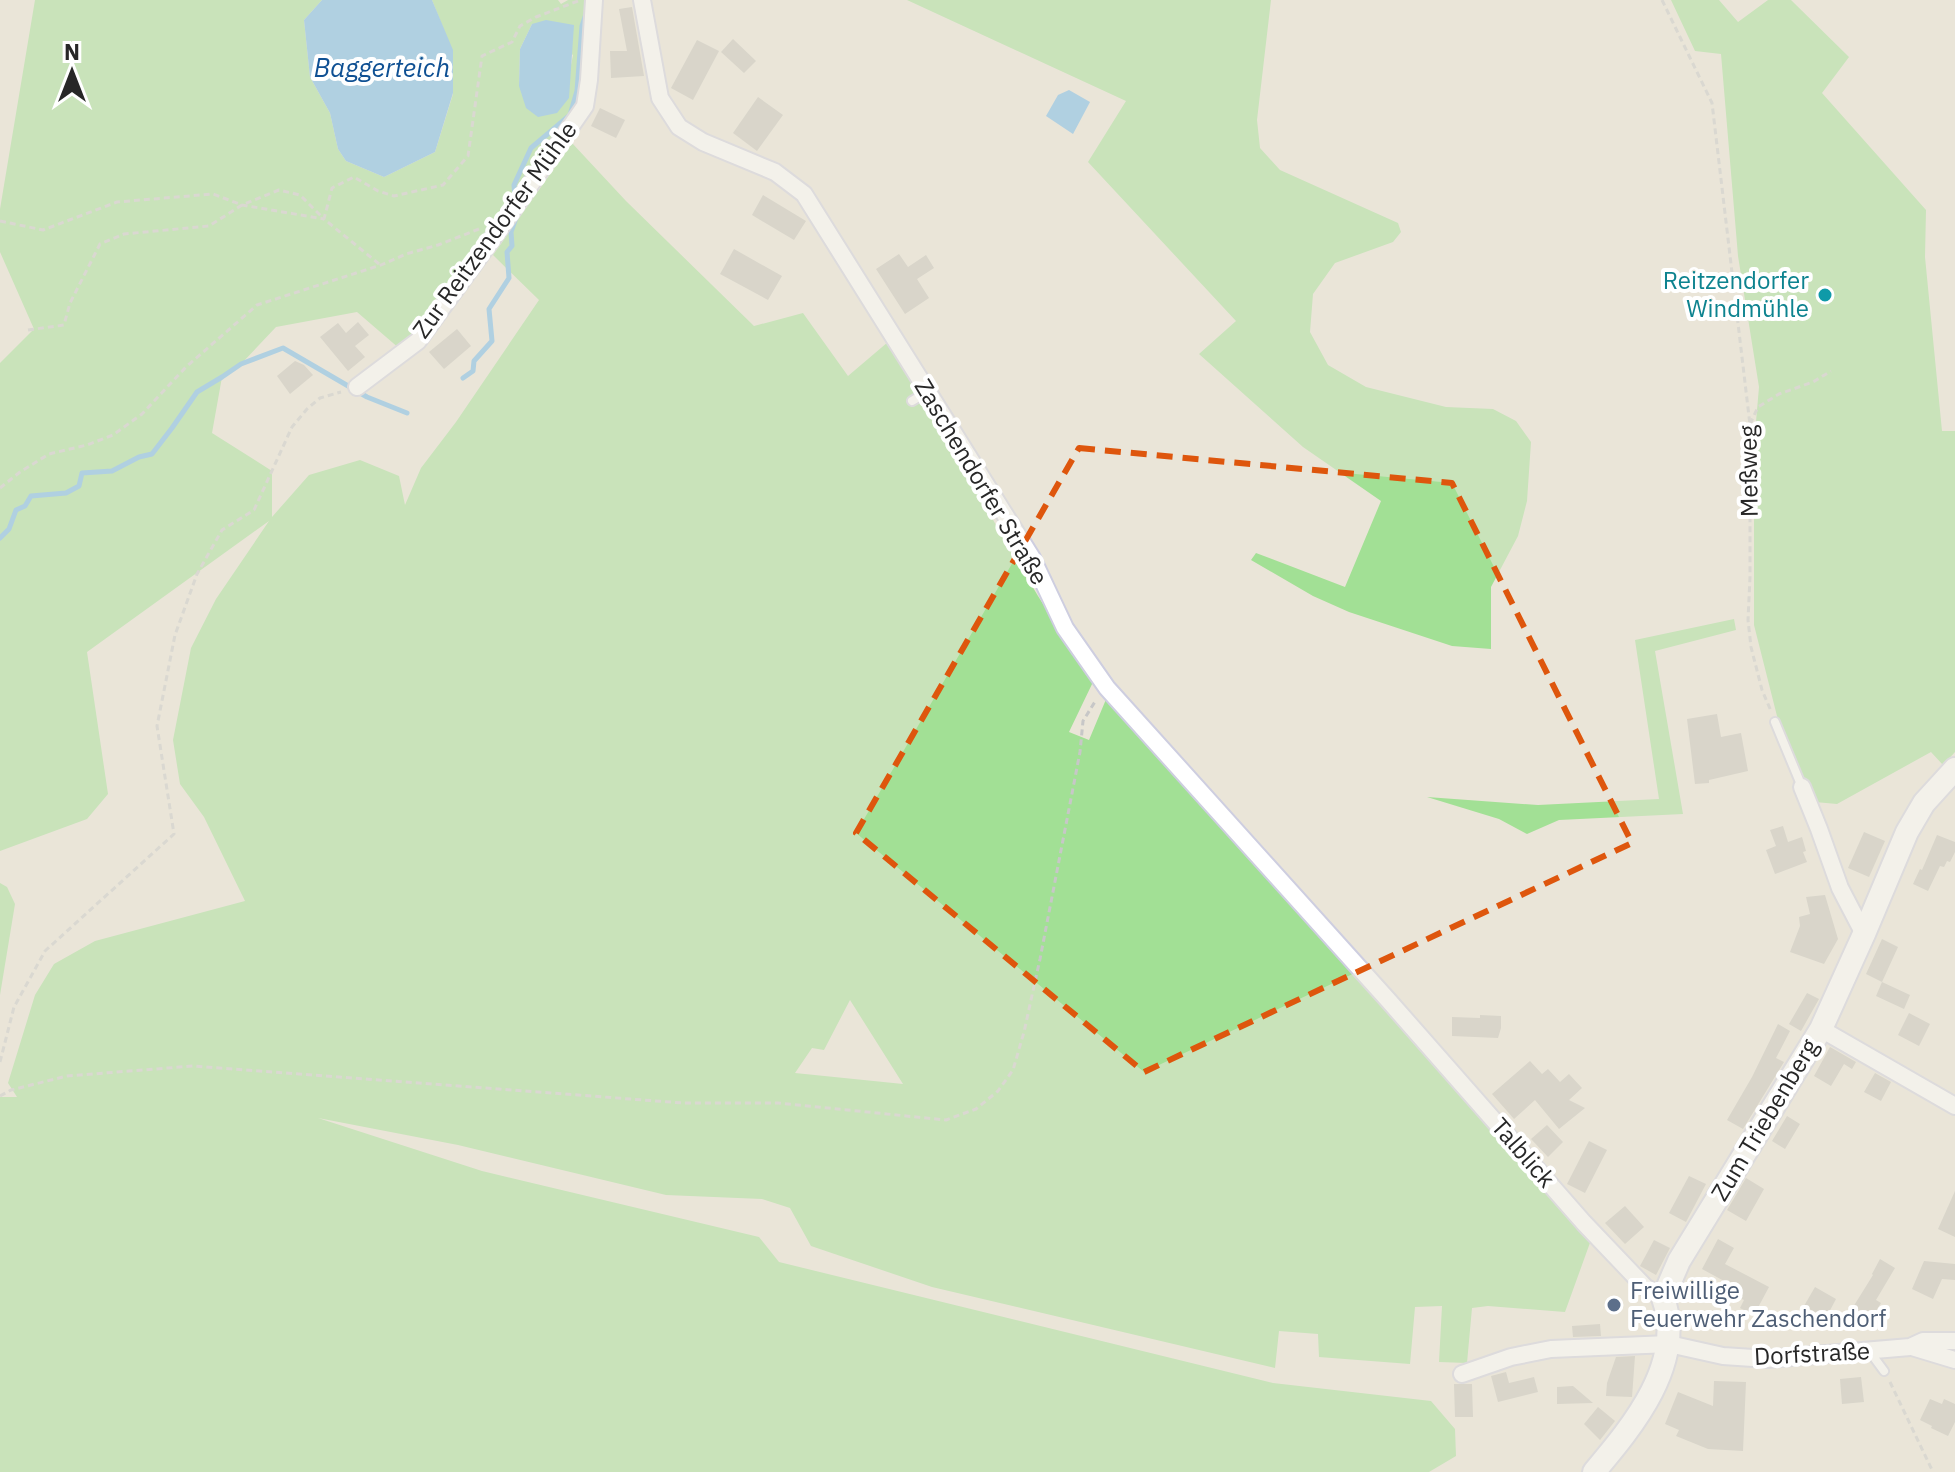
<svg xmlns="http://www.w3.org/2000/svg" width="1955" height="1472" viewBox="0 0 1955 1472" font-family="'IBM Plex Sans',sans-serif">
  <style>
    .green { fill: #a2e095; fill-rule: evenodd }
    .water { fill: #6bb5ec }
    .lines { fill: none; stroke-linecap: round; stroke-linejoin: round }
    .stream { stroke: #6bb5ec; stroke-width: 5 }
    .building { fill: #c5c1b8 }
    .lane-casing { stroke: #cecee0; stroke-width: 12 }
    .street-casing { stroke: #cecee0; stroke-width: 20 }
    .secondary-casing { stroke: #cecee0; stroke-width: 26 }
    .path { stroke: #c7c7c7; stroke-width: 3; stroke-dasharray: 6 4; stroke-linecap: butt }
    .lane { stroke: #fff; stroke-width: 8 }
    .street { stroke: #fff; stroke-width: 16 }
    .secondary { stroke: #fff; stroke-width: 22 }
    .marked { fill: none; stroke: #de560d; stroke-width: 6; stroke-dasharray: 16 10; stroke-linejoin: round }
    .culture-dot { fill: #0f9aa8; stroke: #fff; stroke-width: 3 }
    .service-dot { fill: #5c6f8a; stroke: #fff; stroke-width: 3 }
    .labels { text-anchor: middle; stroke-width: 8; stroke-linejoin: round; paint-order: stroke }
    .street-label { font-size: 24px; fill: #272727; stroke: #fff }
    .culture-label { font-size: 24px; fill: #0d838f; stroke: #fff; text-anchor: end }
    .service-label { font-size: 24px; fill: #4e5e75; stroke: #fff; text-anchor: start }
    .water-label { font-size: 26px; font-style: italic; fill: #0f5093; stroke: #fff }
  </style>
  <rect width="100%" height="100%" fill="#eae5d8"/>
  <g class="green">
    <path d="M35,0H322L304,20L310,77L330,113L338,149L346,161L384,177L435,152L453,94L452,50L432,0H558L561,4L568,0H585L587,20L580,103L465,276L400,349L357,312L276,327L241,364L222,377L212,433L272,471V517L309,475L360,460L399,476L405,505L421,468L456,422L539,300L493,255L572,143L626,201L754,326L803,313L848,376L888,342L1038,596L1093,682L1069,732L1089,740L1107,697L1591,1240L1565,1312L1488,1306L1472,1308L1467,1363L1439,1362L1442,1306L1415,1307L1410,1364L1319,1357L1318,1334L1279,1331L1275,1368L932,1287L811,1246L790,1208L762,1199L666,1195L458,1145L318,1118L482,1171L759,1237L779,1262L1273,1383L1431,1401L1455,1429L1456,1456L1429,1472H0V1097H17L8,1083L35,995L54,964L95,941L245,901L204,817L180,784L173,740L191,648L216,599L269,521L87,652L108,794L87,819L0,851V363L34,329L0,252V209ZM532,24L573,55L570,70L519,86L520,49ZM850,1000L903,1084L795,1073L812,1048L824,1050Z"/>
    <path d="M907,0H1271L1257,120L1260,148L1280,170L1398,223L1401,232L1393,242L1335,263L1313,294L1310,332L1328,365L1366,387L1446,407L1493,409L1516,421L1531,442L1527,501L1518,536L1491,587V649L1452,646L1349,612L1313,596L1251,560L1256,553L1345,587L1381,501L1303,447L1199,354L1236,321L1088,162L1126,101Z"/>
    <path d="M1671,0H1719L1738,22L1768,0H1791L1849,57L1822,93L1926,210L1925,257L1942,431H1955V752L1943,765L1931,752L1837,804L1815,802L1778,720L1754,625V445L1759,387L1738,256L1721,54L1695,51Z"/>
    <path d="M1734,619L1736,630L1655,651L1683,814L1559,820L1527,834L1499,819L1427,797L1538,805L1659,799L1635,640Z"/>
    <path d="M0,883L7,887L15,904L0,995Z"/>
  </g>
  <g class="water">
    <path d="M322,0H432L453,50V93L435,152L384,177L346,161L338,149L330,113L310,77L304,20Z"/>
    <path d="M546,20L574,25L569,98L557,113L538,117L526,108L519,86L520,49L532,24Z"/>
    <path d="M1069,90L1090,102L1073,134L1046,116L1058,95Z"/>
  </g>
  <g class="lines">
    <g class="stream">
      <path d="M515,197L514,185L531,148L570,115L577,91L582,26L587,11"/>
      <path d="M463,378L473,371L474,361L492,341L489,309L509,278L507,252L512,246L511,232L517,215"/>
      <path d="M0,538L9,529L16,510L25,506L31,496L66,493L79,486L82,473L112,471L139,457L152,454L172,428L197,392L222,377L241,364L283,348L367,397L407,413"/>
    </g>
  </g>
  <g class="building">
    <path d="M632,7L644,76L611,78L610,51H627L619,9Z"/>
    <path d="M733,39L756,61L744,73L721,52Z"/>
    <path d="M697,40L719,51L693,100L671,88Z"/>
    <path d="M758,97L783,115L757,151L733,133Z"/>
    <path d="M600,108L625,120L616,138L591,126Z"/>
    <path d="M763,195L806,221L794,240L752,215Z"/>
    <path d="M734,249L782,276L768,300L720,274Z"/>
    <path d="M899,254L908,267L926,255L934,268L917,279L929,298L905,314L876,269Z"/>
    <path d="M358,322L369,335L355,346L365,357L348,371L320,337L338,323L346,333Z"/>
    <path d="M457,329L471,346L444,369L429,352Z"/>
    <path d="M295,361L304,365L313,375L290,394L277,376Z"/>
    <path d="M1717,714L1721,737L1741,733L1748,771L1709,780V783L1695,784L1687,719Z"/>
    <path d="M1783,826L1788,842L1802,837L1806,851L1803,852L1807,862L1775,874L1766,850L1776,846L1770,830Z"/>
    <path d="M1864,832L1885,841L1869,877L1848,868Z"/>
    <path d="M1937,835L1955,842V852L1950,862L1947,861L1944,867L1940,866L1928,891L1913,884L1920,869L1922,870Z"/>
    <path d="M1825,895L1838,939L1824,964L1790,952L1800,926L1799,917L1810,914L1806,897Z"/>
    <path d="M1882,939L1898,947L1882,982L1866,974Z"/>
    <path d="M1882,982L1910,995L1904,1009L1876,996Z"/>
    <path d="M1807,993L1819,999L1801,1031L1789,1024Z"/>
    <path d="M1909,1013L1930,1024L1919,1046L1898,1035Z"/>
    <path d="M1480,1015L1501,1016V1028L1498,1038L1452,1036V1017L1480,1018Z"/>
    <path d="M1778,1024L1790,1031L1776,1058L1784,1062L1743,1129L1727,1120L1752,1077Z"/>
    <path d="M1830,1047L1856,1062L1852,1069L1844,1064L1831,1086L1814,1076Z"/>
    <path d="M1530,1061L1542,1074L1548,1069L1560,1082L1569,1074L1582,1088L1569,1100L1585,1108L1559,1129L1535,1100L1514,1119L1492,1094Z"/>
    <path d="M1875,1073L1891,1082L1881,1101L1864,1092Z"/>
    <path d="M1787,1116L1800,1124L1785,1149L1772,1141Z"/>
    <path d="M1547,1125L1563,1142L1548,1157L1531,1139Z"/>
    <path d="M1589,1141L1607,1150L1585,1193L1567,1184Z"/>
    <path d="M1689,1176L1706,1184L1686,1222L1669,1213Z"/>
    <path d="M1746,1178L1764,1189L1746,1221L1727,1210Z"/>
    <path d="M1955,1191V1237L1938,1229Z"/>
    <path d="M1625,1206L1644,1227L1625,1244L1605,1223Z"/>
    <path d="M1718,1239L1734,1248L1725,1264L1769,1287L1754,1315L1740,1308L1744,1300L1734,1295L1737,1288L1702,1269Z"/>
    <path d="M1654,1240L1670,1248L1656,1275L1640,1266Z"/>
    <path d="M1880,1259L1895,1268L1876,1300L1881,1303L1868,1324L1850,1312L1873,1275L1872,1274Z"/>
    <path d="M1924,1261L1955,1264V1280L1942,1279L1933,1299L1912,1289Z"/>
    <path d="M1815,1287L1836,1299L1826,1318L1804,1306Z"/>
    <path d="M1600,1324L1601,1336L1573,1337L1572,1326Z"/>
    <path d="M1635,1356L1632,1397L1606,1396L1607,1383L1616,1357Z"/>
    <path d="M1506,1372L1509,1383L1534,1377L1538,1392L1498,1402L1491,1376Z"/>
    <path d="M1861,1377L1864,1402L1842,1404L1840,1379Z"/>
    <path d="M1714,1381L1746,1382L1743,1451L1708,1449L1676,1436L1679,1430L1665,1424L1678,1392L1713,1406Z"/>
    <path d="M1454,1384H1472L1473,1417H1455Z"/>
    <path d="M1573,1386L1593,1403L1557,1404V1387Z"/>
    <path d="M1930,1399L1942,1404L1944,1399L1955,1404V1422L1948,1436L1931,1428L1932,1426L1920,1420Z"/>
    <path d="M1598,1407L1615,1421L1600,1440L1584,1424Z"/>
  </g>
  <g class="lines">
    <defs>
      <g id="lane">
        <path d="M912,401L927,392"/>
        <path d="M1775,722L1802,787"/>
        <path d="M1870,1352L1884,1371"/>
      </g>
      <g id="street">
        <path d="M642,0L660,98L679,127L703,142L775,172L804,194L1032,558L1065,628L1107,688L1389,1001L1584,1223L1645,1287L1663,1298"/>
        <path d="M357,387L418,341L505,221L585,106L589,80L594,0"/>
        <path d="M1802,787L1819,829L1840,888L1864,934"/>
        <path d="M1821,1029L1955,1106"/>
        <path d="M1912,1347L1955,1360"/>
        <path d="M1462,1374L1511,1357L1551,1349L1669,1344L1723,1356L1768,1359L1910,1347L1923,1341H1955"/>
      </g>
      <path id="secondary" d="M1594,1472C1633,1426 1686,1362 1663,1298L1679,1261L1821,1029L1864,934L1907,832L1924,803L1955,769"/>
    </defs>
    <use href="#lane" class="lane-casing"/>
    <use href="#street" class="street-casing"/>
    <use href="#secondary" class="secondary-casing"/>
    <g class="path">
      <path d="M1662,0L1712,103L1750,425V577L1748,620L1751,647L1762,690L1771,711"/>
      <path d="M0,221L43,230L117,202L213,194L242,205L324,219"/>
      <path d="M379,264L324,219L332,188L354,177L378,191L394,196L443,185L468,156L482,56L512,42L520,26L536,17L578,1"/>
      <path d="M28,330L64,325L70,303L100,244L124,234L209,226L242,205L279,190L300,195L324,219"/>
      <path d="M1750,424L1758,407L1779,394L1813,382L1831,371"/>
      <path d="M0,488L20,472L49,454L87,445L113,435L142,414L186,367L257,305L381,265L406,254L438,245L479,229"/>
      <path d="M0,1062L14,1007L45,951L174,834L157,726L175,635L197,574L222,530L254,510L292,427L307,409L320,398L341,392"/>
      <path d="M0,1096L11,1090L67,1076L193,1066L683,1103H778L946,1120L976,1109L998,1091L1013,1070L1024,1032L1040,959L1080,752L1083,721L1096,700"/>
      <path d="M1890,1382L1933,1472"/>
    </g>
    <use href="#lane" class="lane"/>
    <use href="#street" class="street"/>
    <use href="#secondary" class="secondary"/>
  </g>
  <path d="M0 0H1955V1472H0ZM1079,448L1452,483L1632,843L1144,1072L856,833Z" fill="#eae5d8" fill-opacity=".55" fill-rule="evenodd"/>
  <path class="marked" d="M1079,448L1452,483L1632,843L1144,1072L856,833Z"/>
  <circle class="culture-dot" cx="1825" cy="295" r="8"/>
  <circle class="service-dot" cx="1614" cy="1305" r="8"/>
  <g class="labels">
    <g class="street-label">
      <text transform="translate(495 230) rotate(-54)" y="8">Zur Reitzendorfer Mühle</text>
      <text transform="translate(1749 471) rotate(-91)" y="8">Meßweg</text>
      <text transform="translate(981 482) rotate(59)" y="8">Zaschendorfer Straße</text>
      <text transform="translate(1765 1120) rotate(-59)" y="8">Zum Triebenberg</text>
      <text transform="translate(1523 1153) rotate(49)" y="8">Talblick</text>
      <text transform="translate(1812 1354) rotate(-3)" y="8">Dorfstraße</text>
    </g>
    <g class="culture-label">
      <text x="1809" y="289">Reitzendorfer<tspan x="1809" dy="28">Windmühle</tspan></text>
    </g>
    <g class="service-label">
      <text x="1630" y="1299">Freiwillige<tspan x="1630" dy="28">Feuerwehr Zaschendorf</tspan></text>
    </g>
    <g class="water-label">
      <text x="382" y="77">Baggerteich</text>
    </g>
  </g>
  <g transform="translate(72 72)" stroke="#ffffff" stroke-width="6" paint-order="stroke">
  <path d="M0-6L14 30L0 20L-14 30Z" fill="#272727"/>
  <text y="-12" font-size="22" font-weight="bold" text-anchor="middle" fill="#272727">N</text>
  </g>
</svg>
